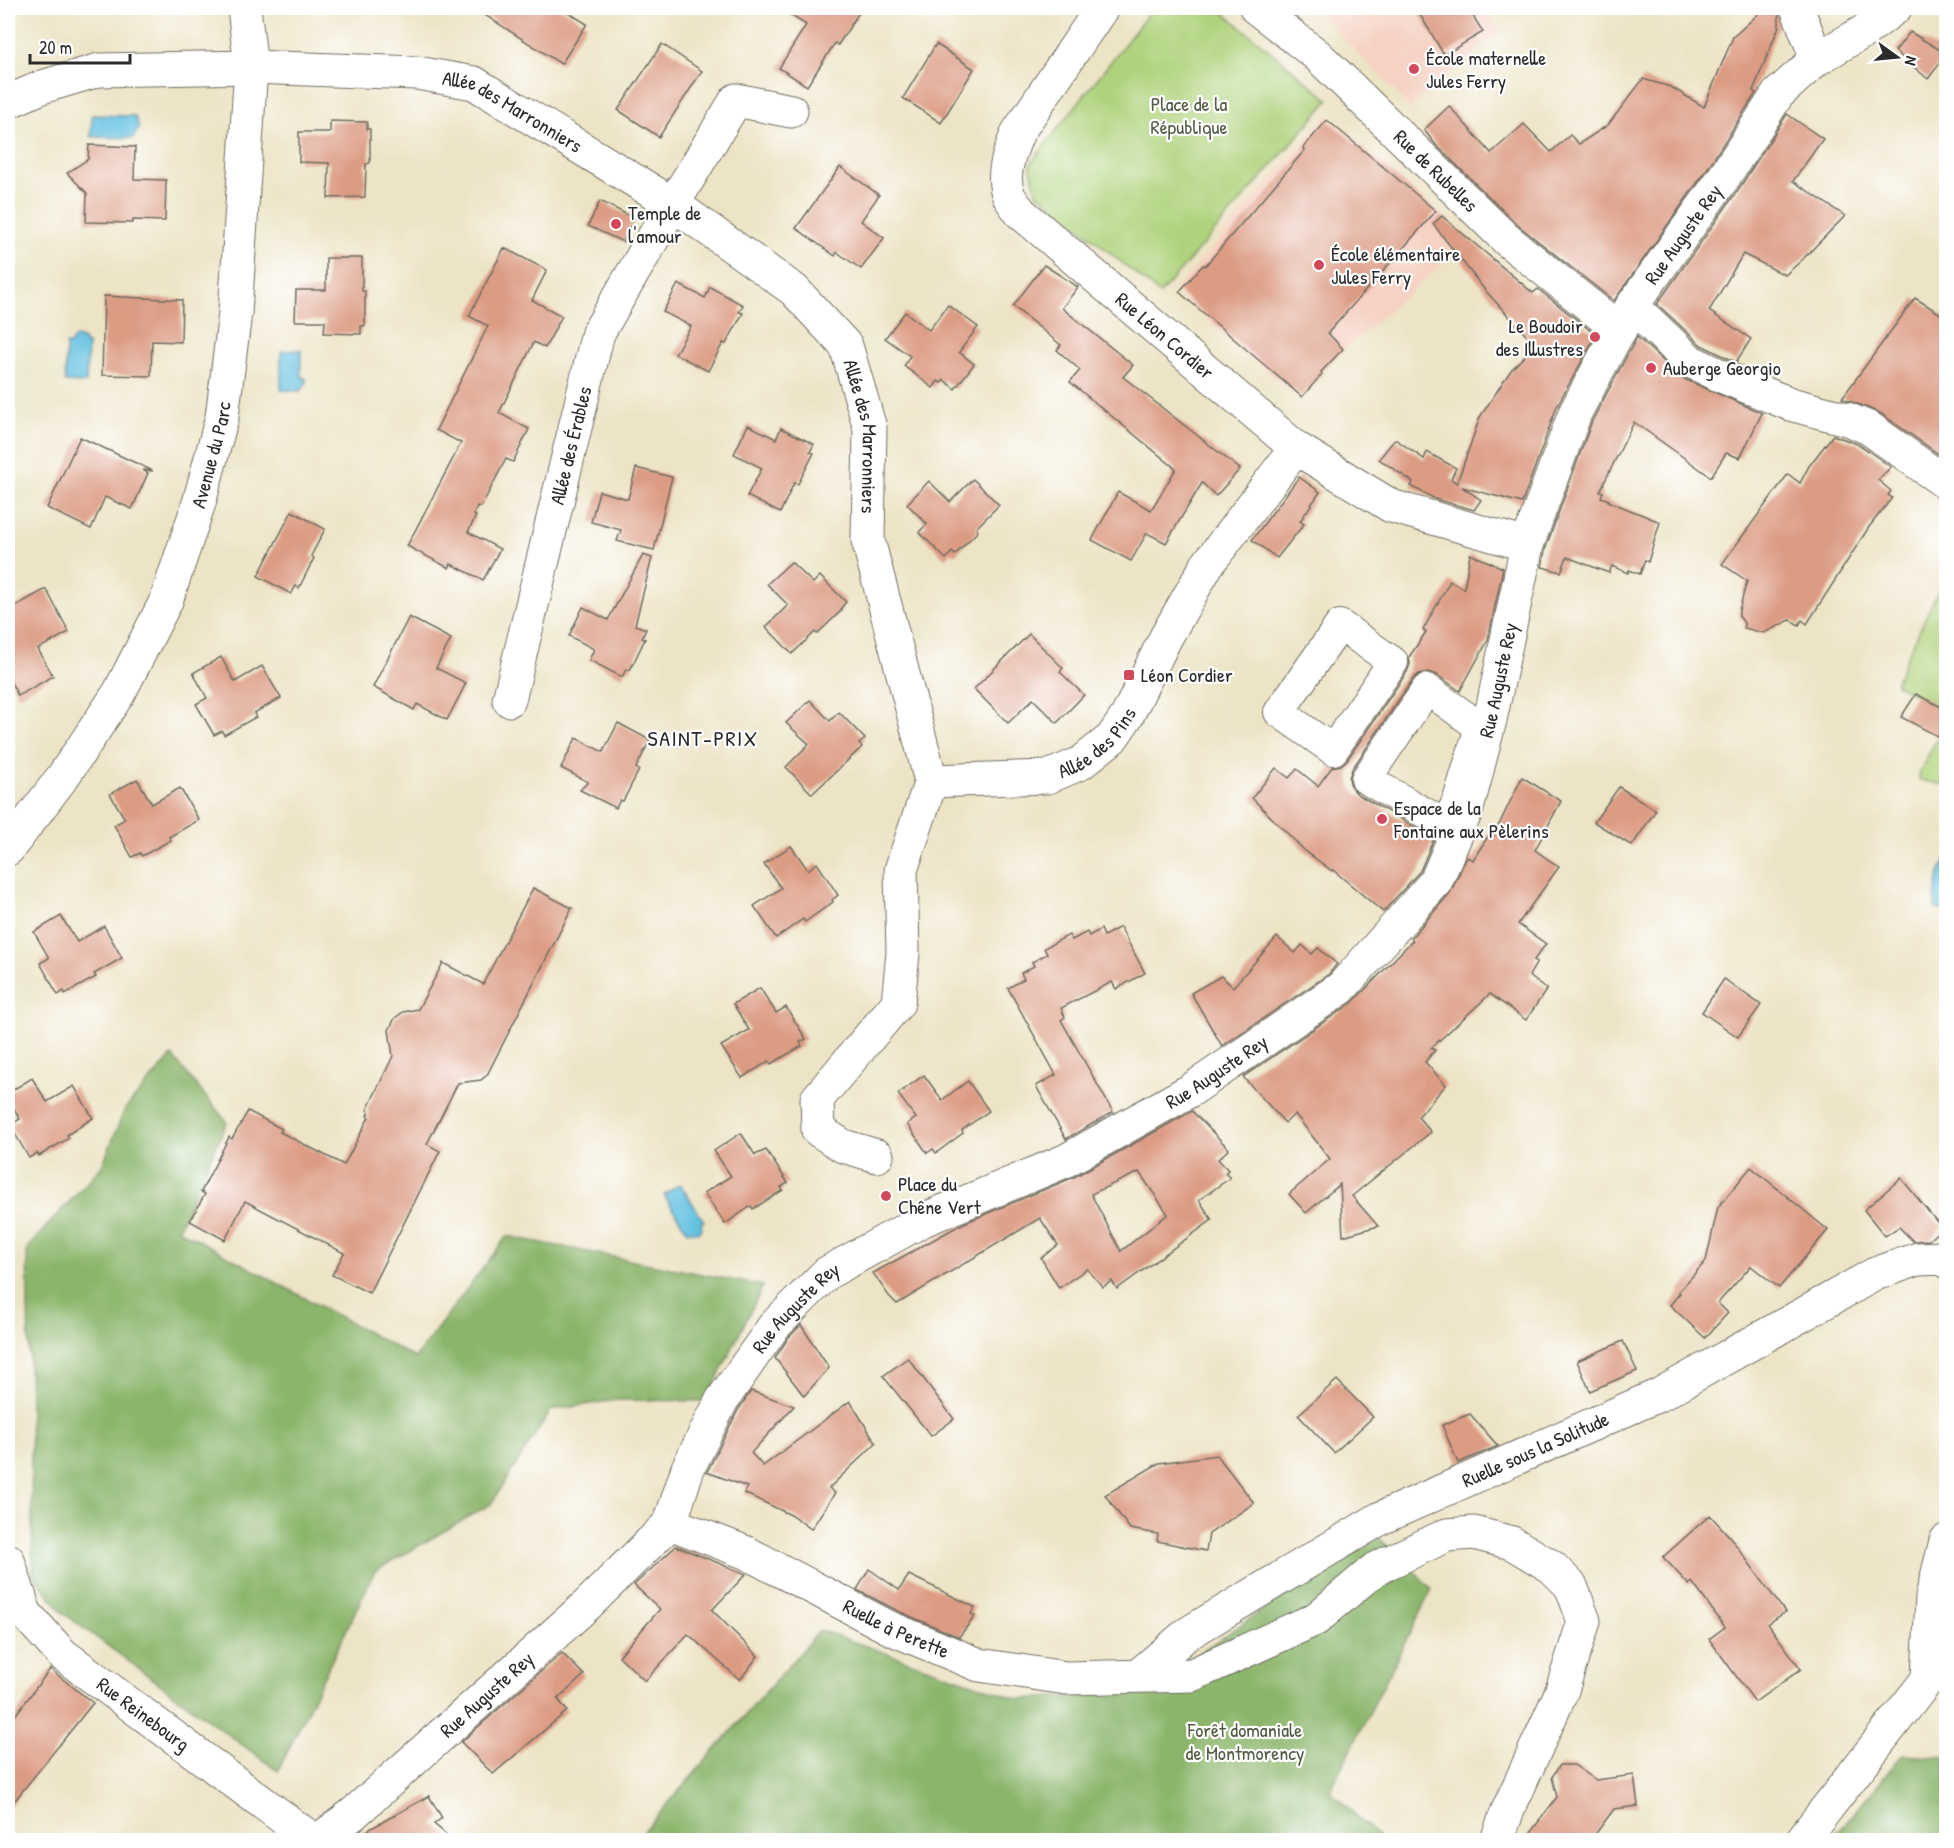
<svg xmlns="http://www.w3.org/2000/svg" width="1954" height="1848" viewBox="0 0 1954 1848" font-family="'Patrick Hand',sans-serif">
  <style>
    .built { fill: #f6d2c4 }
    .green { fill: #afd37b; stroke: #6d7f53; stroke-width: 1.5 }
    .forest { fill: #8bb56b; stroke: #5b704b; stroke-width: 1.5 }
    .water { fill: #63c1e1; stroke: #477686; stroke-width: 1.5 }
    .building { fill: #dc9b83; fill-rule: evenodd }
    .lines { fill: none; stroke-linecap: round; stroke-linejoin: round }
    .pedestrian-casing { stroke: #6f6c61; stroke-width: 32 }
    .minor-casing { stroke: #6f6c61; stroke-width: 35 }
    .tertiary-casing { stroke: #6f6c61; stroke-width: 35 }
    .pedestrian { stroke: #fff; stroke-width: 30 }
    .minor { stroke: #fff; stroke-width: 33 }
    .tertiary { stroke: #fff; stroke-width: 33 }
    .poi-dot { fill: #d1495b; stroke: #fff; stroke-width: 2 }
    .labels { text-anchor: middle; stroke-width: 4.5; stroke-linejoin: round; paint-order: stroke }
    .poi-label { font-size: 20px; fill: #2b2b2b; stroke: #fff; text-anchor: start }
    .park-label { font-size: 20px; fill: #535d43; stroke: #fff }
    .street-label { font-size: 20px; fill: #2b2b2b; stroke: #fff }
    .quarter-label { font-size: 22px; letter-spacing: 1.5px; fill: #2b2b2b; stroke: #fff }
  </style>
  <rect width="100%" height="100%" fill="#fff"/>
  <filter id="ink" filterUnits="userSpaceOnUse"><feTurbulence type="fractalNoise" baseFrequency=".0167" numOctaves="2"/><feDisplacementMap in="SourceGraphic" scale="12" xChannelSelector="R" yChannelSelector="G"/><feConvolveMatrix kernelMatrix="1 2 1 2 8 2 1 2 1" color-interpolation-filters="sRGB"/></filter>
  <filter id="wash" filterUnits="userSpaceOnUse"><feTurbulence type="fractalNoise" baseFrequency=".008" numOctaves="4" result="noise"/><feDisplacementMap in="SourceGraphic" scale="24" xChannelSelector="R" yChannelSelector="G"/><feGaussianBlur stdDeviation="1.35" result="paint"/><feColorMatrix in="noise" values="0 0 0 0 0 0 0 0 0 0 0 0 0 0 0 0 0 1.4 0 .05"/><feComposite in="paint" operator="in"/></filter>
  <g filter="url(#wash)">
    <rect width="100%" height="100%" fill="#ede4c6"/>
    <g class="built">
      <path d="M1314,8H1485L1500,31L1410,107Z"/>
      <path d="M1327,115L1470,240L1293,394L1175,291Z"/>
    </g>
    <g class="green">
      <path d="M1153,8H1218L1329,100L1160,294L1036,192L1030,164Z"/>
      <path d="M1946,573V710L1896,685V681Z"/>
      <path d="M1946,722V785L1919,780L1920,771Z"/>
    </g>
    <g class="forest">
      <path d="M172,1056L227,1122L178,1229L415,1358L507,1236L763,1286L706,1401L617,1400L551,1410L491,1504L375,1571L278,1771L63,1613L33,1574L27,1248L102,1166L125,1109Z"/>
      <path d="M1375,1534L1432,1589L1330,1791L1382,1840H636L820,1630L1018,1699L1140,1693Z"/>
      <path d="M1903,1754L1946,1757V1840H1831Z"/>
    </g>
    <g class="water">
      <path d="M92,115L135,116L139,128L133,138L91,137Z"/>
      <path d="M76,337L83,339L85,344H88L86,383L65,382L66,344H71L72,340Z"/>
      <path d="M301,350V376L306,379V384L300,391L281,390V351Z"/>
      <path d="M1946,861V908L1944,911L1935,908C1935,890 1937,876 1946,861Z"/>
      <path d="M680,1184L704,1221L701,1222L702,1228L699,1232L687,1231L664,1195Z"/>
    </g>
    <g id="blocks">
      <g class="building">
        <path d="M474,8H561L587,24L561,64Z"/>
        <path d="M779,8H862L838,45L835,43L807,86L779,68L806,25Z"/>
        <path d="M1416,8H1468L1483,32L1444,55Z"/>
        <path d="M1765,8H1779V26L1753,91L1756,93L1707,169L1614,301L1519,226L1436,145L1424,130L1449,106L1491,153L1524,124L1551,152L1570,135L1579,144L1608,125L1643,79L1671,87L1704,107L1733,37Z"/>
        <path d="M1910,32L1947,54L1928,79L1895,51Z"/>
        <path d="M662,44L702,71L659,137L618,110Z"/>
        <path d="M936,44L974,69L941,123L903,98Z"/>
        <path d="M1787,114L1823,139L1793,181L1845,216L1802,260L1785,275L1743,254L1709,311L1751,339L1736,362L1701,345L1657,304L1738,190Z"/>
        <path d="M1327,120L1436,211L1328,333L1343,349L1321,372L1322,374L1302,397L1179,292L1203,265L1205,266L1305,150L1303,148Z"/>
        <path d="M330,121L367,122V129H370V163L366,164L365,197L328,198L329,163L299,162V132H330Z"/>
        <path d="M89,145L135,147L134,179L166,180L165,221L133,220V223L86,222L87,193L67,173L88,159Z"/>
        <path d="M840,167L879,195L861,221L884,238L861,269L837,252L835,256L796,228Z"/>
        <path d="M600,201L634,218L623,242L588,226Z"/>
        <path d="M1442,216L1533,293L1538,289L1596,335L1557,406L1522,503L1462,487L1481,500L1474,510L1435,499L1411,486L1413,482L1379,459L1395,439L1424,459L1427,452L1456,468L1451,479L1457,483L1480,417L1511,370L1535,345L1484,289L1433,224Z"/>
        <path d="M504,248L547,270L532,300L562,316L545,348L534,342L499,413L529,429L513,462L506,459L481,507L477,506L474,515L476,516L468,532L500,549L483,580L451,564L449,568L407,546L461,443L436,430L488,326L469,316Z"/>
        <path d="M326,258H362V291H365V326H361V334L324,333L325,321H295L296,290H326Z"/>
        <path d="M1044,265L1078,287L1062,308L1133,365L1123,377L1240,469L1216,496L1202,483L1166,543L1147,533L1131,561L1092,540L1118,492L1151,510L1176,469L1070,382L1080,370L1057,350L1061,345L1013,306Z"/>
        <path d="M678,284L705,298L710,287L743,305L739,312L743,313L726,344L723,343L708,371L675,354L691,326L663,312Z"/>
        <path d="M104,296L182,300L181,342L152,341L151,376L102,375Z"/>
        <path d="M1915,298L1947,318V460L1880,413L1842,398Z"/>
        <path d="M948,305L978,327L959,352L974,364L955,389L944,380L941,383L938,381L933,388L904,366L910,356L885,338L905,312L929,330Z"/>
        <path d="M1637,337L1682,378L1762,413L1740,458L1726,453L1711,477L1634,422L1600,491L1603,492L1601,497L1609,500L1608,501L1660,522L1648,562L1645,560L1640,574L1629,570L1628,573L1612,566L1609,573L1567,557L1561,572L1542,567L1545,550L1592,421Z"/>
        <path d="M748,425L776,439L781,428L814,444L810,452L814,453L798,484L794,483L780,513L747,496L762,468L734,454Z"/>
        <path d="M1833,435L1860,445L1891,467L1878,480L1891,491L1888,495L1892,498L1869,527L1807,624L1802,620L1799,625L1790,620L1764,633L1744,628V623L1739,616V610L1747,581L1722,564L1788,474L1800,483L1809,466Z"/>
        <path d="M80,437L153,471L143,470L148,473L132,509L105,497L91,529L47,508Z"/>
        <path d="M636,468L672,477L654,550L617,541L621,530L591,522L599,491L628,499Z"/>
        <path d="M1299,477L1320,492L1300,521L1304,524L1277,558L1252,540Z"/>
        <path d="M973,479L999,505L976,528L978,531L955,555L952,552L946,559L919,532L927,524L907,504L929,481L950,502Z"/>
        <path d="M292,511L325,529L311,556L314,558L299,588L296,586L291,594L258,576Z"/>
        <path d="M1470,554L1503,568L1488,640L1460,691L1437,675L1428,672L1419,674L1413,679L1352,769L1349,778L1351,787L1357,794L1434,838L1420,871L1383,912L1333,870L1332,871L1304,850L1252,798L1276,768L1289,778L1297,769L1318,786L1332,767L1341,765L1347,760L1407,672L1410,664L1409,657L1426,632L1423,630L1450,581L1464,589Z"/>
        <path d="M643,555L652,558L635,625L646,629L642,638L645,639L630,670L626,669L622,677L589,660L594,649L569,636L583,607L608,620Z"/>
        <path d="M791,562L813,583L820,576L846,602L841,608L842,610L817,634L815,632L792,654L766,627L788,605L767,584Z"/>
        <path d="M46,589L69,632L38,649L53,676L18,696L8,676V610Z"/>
        <path d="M409,617L451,639L436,668L466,683L447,720L417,704L414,710L373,687Z"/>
        <path d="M1029,634L1063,668L1060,672L1084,695L1057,723L1033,699L1008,723L974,689Z"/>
        <path d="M221,657L235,682L262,666L281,698L254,713L256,717L224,735L222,731L214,735L196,704L207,698L193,673Z"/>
        <path d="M1916,694L1947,710V722L1939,737L1901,717Z"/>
        <path d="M810,700L830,721L839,712L865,739L859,744L862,747L812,794L786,767L809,744L786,723Z"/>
        <path d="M618,723L650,740L636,768L639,770L623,801L620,800L616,808L580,790L588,782L561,768L576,738L603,752Z"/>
        <path d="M1522,777L1561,801L1535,850L1559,867L1518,924L1546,944L1534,960L1537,962L1529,976L1547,989L1526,1020L1490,994L1431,1048L1435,1050L1425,1062L1446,1085L1418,1117L1431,1132L1352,1196L1378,1226L1343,1236L1340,1184L1306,1213L1289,1194L1330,1159L1295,1114L1285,1123L1243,1077L1352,1003L1413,940L1411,938L1450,893L1467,857L1473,860L1490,833L1494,835Z"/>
        <path d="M137,779L152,804L180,788L199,820L169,837L171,840L142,856L140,853L132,857L114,825L125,819L110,794Z"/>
        <path d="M1619,787L1656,810L1632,846L1594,822Z"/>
        <path d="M791,846L808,870L817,863L838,895L832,900L833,902L805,922L803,919L776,938L754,906L781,888L764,864Z"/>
        <path d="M533,888L572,908L487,1075L481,1080L458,1083L427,1144L440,1151L369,1293L332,1275L344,1253L245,1201L225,1240L190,1221L205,1194L201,1192L229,1137L232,1139L248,1111L282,1129L280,1132L344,1165L369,1117L367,1116L369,1111L367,1110L393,1056L389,1030L395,1018L403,1012L418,1009L443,963L483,984Z"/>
        <path d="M61,916L77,942L104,926L122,958L94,974L96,977L65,994L64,991L58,995L40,963L49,958L34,932Z"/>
        <path d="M1120,927L1145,973L1116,989L1112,982L1061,1008L1065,1017L1061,1020L1113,1112L1066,1139L1036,1086L1056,1075L1008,988L1024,979L1021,973L1034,966L1032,962L1047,954L1044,948L1069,935L1072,940L1087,932L1089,936L1101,929L1104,936Z"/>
        <path d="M1277,937L1295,953L1302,945L1312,954L1318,948L1337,964L1329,974L1222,1046L1191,993L1221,976L1233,987Z"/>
        <path d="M1724,979L1761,1005L1738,1037L1702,1012Z"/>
        <path d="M760,988L776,1013L786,1007L806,1039L800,1042L802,1046L771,1064L769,1061L742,1078L721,1046L749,1030L733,1004Z"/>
        <path d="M924,1075L942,1100L968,1081L989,1111L962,1130L963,1133L936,1153L933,1149L927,1153L907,1124L916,1118L898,1094Z"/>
        <path d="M32,1078L47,1102L74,1086L93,1118L67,1135L69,1138L39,1156L37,1153L29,1158L10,1125L20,1119L8,1099V1093Z"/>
        <path d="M1192,1111L1229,1149L1218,1159L1228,1170L1225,1173L1230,1178L1199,1200L1212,1220L1117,1289L1112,1281L1103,1287L1087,1269L1059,1288L1041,1258L1058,1245L1040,1218L897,1304L889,1296L873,1273L962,1224L1074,1177ZM1139,1172L1168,1214L1121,1251L1091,1194Z"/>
        <path d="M741,1133L755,1155L766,1150L788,1183L781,1187L783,1190L753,1209L751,1206L725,1224L704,1193L731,1176L714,1151Z"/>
        <path d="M1751,1167L1828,1230L1779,1288L1751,1266L1718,1303L1728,1313L1705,1338L1670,1305L1680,1293L1678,1292L1706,1261L1718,1207Z"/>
        <path d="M1901,1178L1942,1228L1929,1240L1913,1241L1899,1227L1885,1236L1864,1210Z"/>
        <path d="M801,1325L829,1368L804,1396L775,1358L788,1338Z"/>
        <path d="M1623,1341L1637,1371L1590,1391L1577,1361Z"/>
        <path d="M908,1358L954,1419L931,1436L883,1376Z"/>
        <path d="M1337,1380L1373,1417L1334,1453L1298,1415Z"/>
        <path d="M751,1391L794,1406L751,1453L763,1466L850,1401L876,1443L829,1488L835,1493L811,1529L793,1516L744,1493L747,1487L707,1472L738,1410Z"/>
        <path d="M1470,1414L1498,1446L1458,1463L1442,1425Z"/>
        <path d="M1217,1455L1254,1503L1209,1534L1206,1551L1157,1541L1158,1534L1130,1529L1105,1495L1159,1463Z"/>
        <path d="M1710,1515L1730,1537L1785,1612L1768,1624L1801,1669L1755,1702L1709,1639L1725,1627L1692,1582L1689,1585L1663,1557Z"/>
        <path d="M676,1546L746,1574L712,1610L758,1656L740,1680L688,1634L645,1681L619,1656L660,1609L634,1585Z"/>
        <path d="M869,1569L899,1590L909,1575L975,1607L971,1614L975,1616L959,1637L898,1611L857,1590Z"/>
        <path d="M562,1653L584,1675L558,1699L567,1711L493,1774L461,1742Z"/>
        <path d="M50,1669L93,1703L8,1809V1725Z"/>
        <path d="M1560,1765H1574L1596,1780L1634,1775L1638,1806L1614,1809L1591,1840H1525L1557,1797L1552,1777Z"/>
        <path d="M429,1796L442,1818L434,1824L453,1840H350Z"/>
      </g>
    </g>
  </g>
  <g filter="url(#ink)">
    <use href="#blocks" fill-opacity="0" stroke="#6f6c61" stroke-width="1.5"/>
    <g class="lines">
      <defs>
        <g id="pedestrian">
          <path d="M1340,625L1393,662L1333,750L1279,712Z"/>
          <path d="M1427,689L1480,727L1458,800L1446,825L1366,779Z"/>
        </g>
        <g id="minor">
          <path d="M1797,8L1817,59"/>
          <path id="s1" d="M8,102L42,87L99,70L251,67L417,73L474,83L673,204L794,290L846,346L870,428L868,540L931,781L901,870L903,953L898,1003L817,1099L818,1130L843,1146L877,1156"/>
          <path d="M1632,306L1690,361L1719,375L1790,404L1847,419L1869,428L1946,483"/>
          <path id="s2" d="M509,700L598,333L673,204L736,100L791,111"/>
          <path id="s3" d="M931,781L1048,777L1081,763L1112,738L1127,716L1166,637L1207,565L1296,448"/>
          <path id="s4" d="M8,849L64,775L119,693L166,601L199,503L222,417L235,313L251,67L244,8"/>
          <path id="s5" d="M670,1523L747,1553L890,1628L979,1665L1066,1678L1192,1675L1316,1619L1375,1569L1447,1535L1474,1533L1512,1543L1552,1567L1571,1586L1584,1621L1561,1693L1508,1810L1497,1840"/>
          <path id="s6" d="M8,1560L25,1613L62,1654L313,1840"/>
          <path id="s7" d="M1139,1675L1187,1634L1381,1518L1661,1394L1875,1274L1918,1259L1943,1258L1946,1261"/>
          <path d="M1928,1678L1932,1597L1946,1541"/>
          <path d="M1802,1840L1946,1656"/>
        </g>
        <g id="tertiary">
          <path id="s8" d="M1102,8L1018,132C1010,151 1000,176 1009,196C1012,202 1017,207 1020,212L1296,448L1391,506L1527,545"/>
          <path id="s9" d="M1256,8L1317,55L1507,240L1620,330"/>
          <path id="s10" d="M319,1840L353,1814L587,1605L670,1523L688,1468L722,1400L774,1326L827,1273L923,1220L1065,1161L1191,1090L1341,988L1436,881L1467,809L1490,720L1527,545L1575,413L1632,306L1722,180L1778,94L1817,59L1863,32L1895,8"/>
        </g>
      </defs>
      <use href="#pedestrian" class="pedestrian-casing"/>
      <use href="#minor" class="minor-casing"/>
      <use href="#tertiary" class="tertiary-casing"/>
      <use href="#pedestrian" class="pedestrian"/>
      <use href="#minor" class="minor"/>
      <use href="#tertiary" class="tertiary"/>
    </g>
  </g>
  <g class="poi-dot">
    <circle cx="1414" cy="69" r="6"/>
    <circle cx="616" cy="224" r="6"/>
    <circle cx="1319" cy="265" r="6"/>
    <circle cx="1595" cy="337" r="6"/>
    <circle cx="1651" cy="368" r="6"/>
    <rect x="1123" y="669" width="12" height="12" rx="3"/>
    <circle cx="1382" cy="819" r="6"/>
    <circle cx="886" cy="1196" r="6"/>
  </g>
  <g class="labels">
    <g class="poi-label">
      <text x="1426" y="65">École maternelle<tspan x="1426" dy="23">Jules Ferry</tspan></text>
      <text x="628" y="220">Temple de<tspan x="628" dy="23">l'amour</tspan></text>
      <text x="1331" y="261">École élémentaire<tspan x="1331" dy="23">Jules Ferry</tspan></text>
      <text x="1583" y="333" text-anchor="end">Le Boudoir<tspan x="1583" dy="23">des Illustres</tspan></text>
      <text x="1663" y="375">Auberge Georgio</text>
      <text x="1141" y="682">Léon Cordier</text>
      <text x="1394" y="815">Espace de la<tspan x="1394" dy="23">Fontaine aux Pèlerins</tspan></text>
      <text x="898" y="1191">Place du<tspan x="898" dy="23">Chêne Vert</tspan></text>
    </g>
    <g class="park-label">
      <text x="1189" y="111">Place de la<tspan x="1189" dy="23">République</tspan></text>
      <text x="1245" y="1737">Forêt domaniale<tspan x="1245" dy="23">de Montmorency</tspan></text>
    </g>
    <g class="street-label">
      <text dy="7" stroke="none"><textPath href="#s1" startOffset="519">Allée des Marronniers</textPath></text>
      <text dy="7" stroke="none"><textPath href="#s9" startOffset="243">Rue de Rubelles</textPath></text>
      <text dy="7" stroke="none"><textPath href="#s10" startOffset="2204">Rue Auguste Rey</textPath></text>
      <text dy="7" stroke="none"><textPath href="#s8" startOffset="426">Rue Léon Cordier</textPath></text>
      <text dy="7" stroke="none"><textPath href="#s1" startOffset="1023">Allée des Marronniers</textPath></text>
      <text dy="7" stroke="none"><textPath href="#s2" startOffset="262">Allée des Érables</textPath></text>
      <text dy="7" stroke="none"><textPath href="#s4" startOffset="448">Avenue du Parc</textPath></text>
      <text dy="7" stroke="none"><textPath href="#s10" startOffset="1716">Rue Auguste Rey</textPath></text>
      <text dy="7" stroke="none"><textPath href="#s3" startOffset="178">Allée des Pins</textPath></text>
      <text dy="7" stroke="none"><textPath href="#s10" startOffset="1212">Rue Auguste Rey</textPath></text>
      <text dy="7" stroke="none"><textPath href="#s10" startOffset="726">Rue Auguste Rey</textPath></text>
      <text dy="7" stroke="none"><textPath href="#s7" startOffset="458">Ruelle sous la Solitude</textPath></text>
      <text dy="7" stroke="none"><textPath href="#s5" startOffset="250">Ruelle à Perette</textPath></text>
      <text dy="7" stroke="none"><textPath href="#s10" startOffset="222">Rue Auguste Rey</textPath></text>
      <text dy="7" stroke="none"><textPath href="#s6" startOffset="212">Rue Reinebourg</textPath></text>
    </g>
    <g class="quarter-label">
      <text x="703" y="746">SAINT-PRIX</text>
    </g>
  </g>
  <rect width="1954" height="1848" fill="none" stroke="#fff" stroke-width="30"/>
  <g transform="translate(1897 57) rotate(105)" stroke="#ffffff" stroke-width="4.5" paint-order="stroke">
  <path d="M0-4.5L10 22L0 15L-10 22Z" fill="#2b2b2b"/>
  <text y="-9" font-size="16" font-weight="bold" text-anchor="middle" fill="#2b2b2b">N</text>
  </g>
  <path d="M30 54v9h100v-9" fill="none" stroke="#2b2b2b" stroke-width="3"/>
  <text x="39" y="54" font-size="18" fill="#2b2b2b" stroke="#ffffff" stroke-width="4.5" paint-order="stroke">20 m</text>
</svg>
